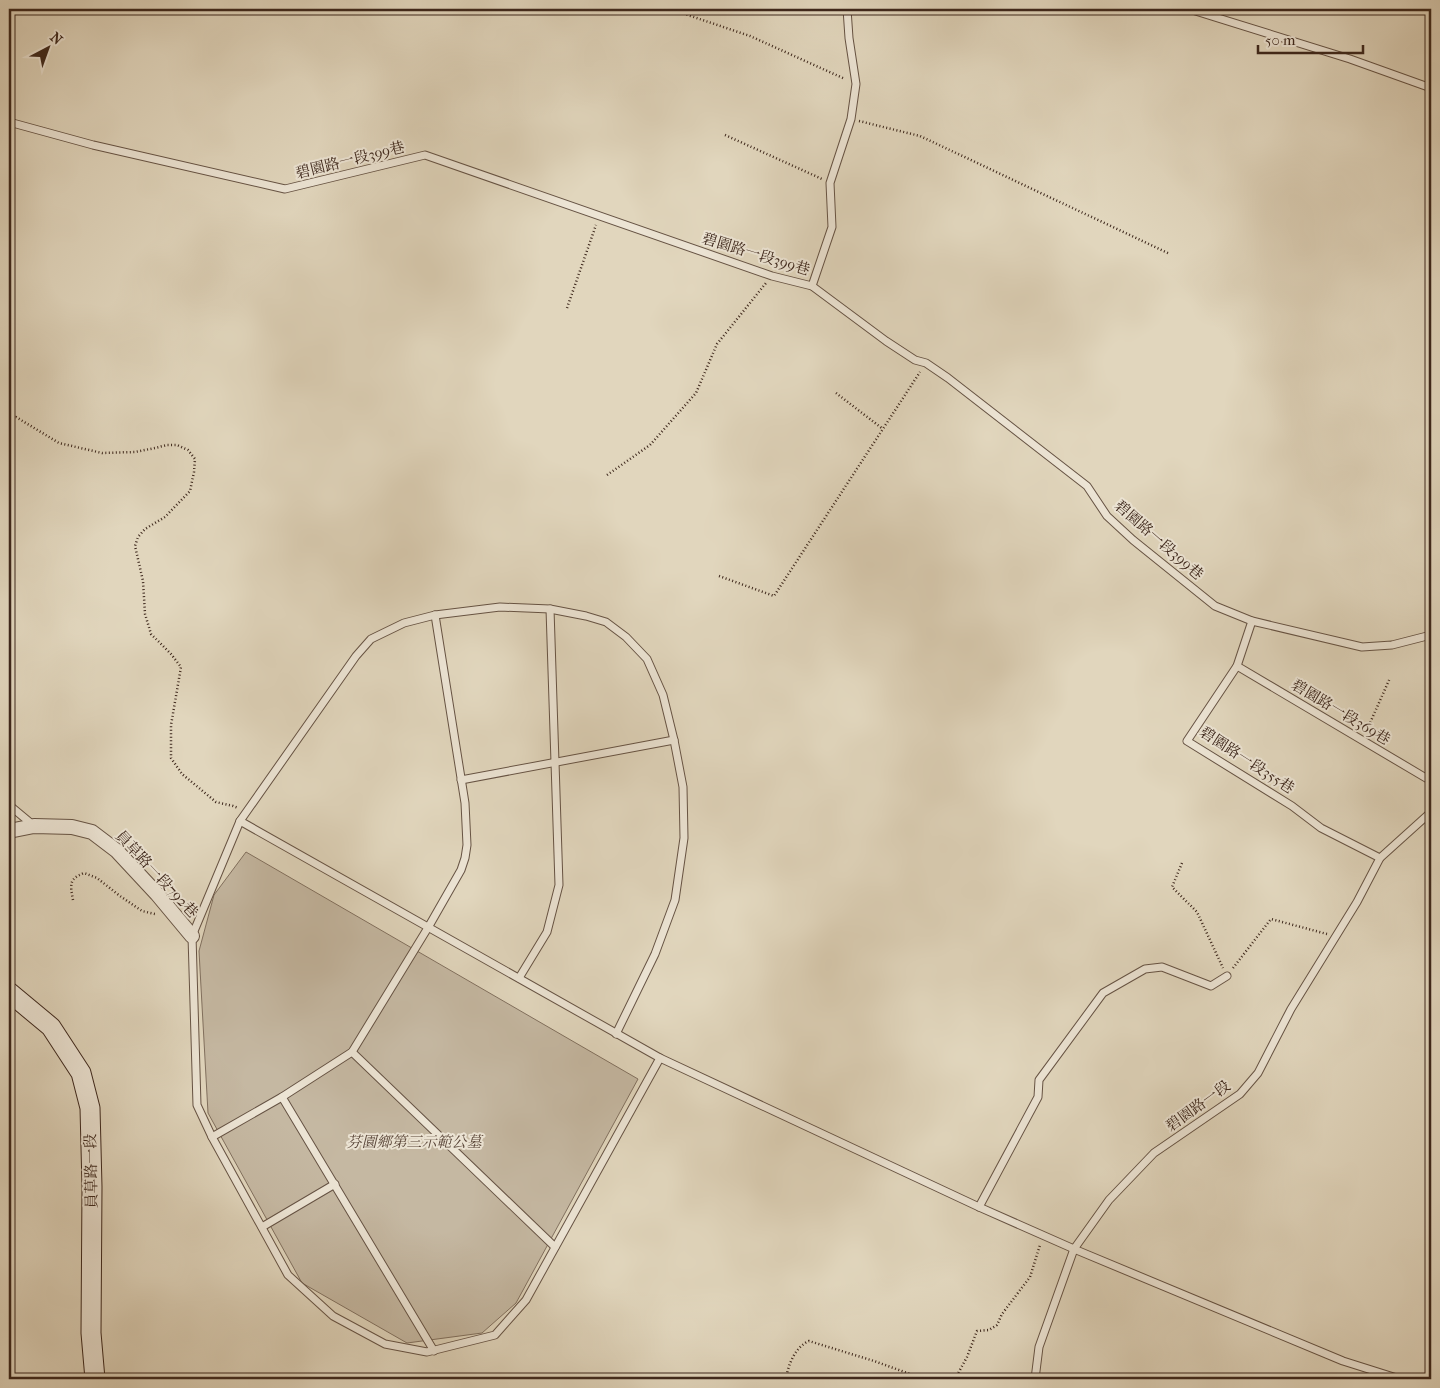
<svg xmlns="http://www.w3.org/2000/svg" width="1440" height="1388" viewBox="0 0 1440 1388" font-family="'IM FELL French Canon','Noto Serif TC',serif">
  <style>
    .green { fill: #c5b8a2; stroke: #81705f }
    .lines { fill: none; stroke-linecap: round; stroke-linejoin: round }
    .service-casing { stroke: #665344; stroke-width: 9 }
    .minor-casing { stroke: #665344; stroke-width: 16 }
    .secondary-casing { stroke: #3d271c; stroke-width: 21 }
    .path { stroke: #3d271c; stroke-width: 2.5; stroke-dasharray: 1 2.5; stroke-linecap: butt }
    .service { stroke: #ece4d4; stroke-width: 7 }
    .minor { stroke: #ece4d4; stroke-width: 14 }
    .secondary { stroke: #ece4d4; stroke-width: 19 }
    .labels { text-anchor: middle; stroke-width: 4; stroke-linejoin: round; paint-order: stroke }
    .street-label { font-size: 15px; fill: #3d271c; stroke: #ece4d4 }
    .park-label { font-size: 15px; font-style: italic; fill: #584437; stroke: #ece4d4 }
  </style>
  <rect width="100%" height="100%" fill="#e1d6bd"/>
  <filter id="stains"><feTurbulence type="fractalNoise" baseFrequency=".004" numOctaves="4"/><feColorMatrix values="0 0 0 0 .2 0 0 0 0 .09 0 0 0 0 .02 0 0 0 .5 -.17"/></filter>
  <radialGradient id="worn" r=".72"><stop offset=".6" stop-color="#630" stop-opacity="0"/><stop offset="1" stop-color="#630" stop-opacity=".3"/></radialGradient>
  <path class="green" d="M246,852L638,1079L516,1303L482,1333L407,1343L302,1283L208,1113L199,951L214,895Z"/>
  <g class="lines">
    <defs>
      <g id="service">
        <path d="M1189,9L1350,59L1431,88"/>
        <path d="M9,122L93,145L285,189L425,155L772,276L812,286L886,341L915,360L926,363L948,378L1087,486L1107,516L1133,540L1215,606L1252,621L1362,647L1392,645L1431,635"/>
        <path d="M812,286L832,227L830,183L851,119L856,84L849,38L847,9"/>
        <path d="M1252,621L1237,666L1187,741L1292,806L1321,828L1380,858"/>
        <path d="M1237,666L1431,781"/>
        <path d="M461,780L674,740"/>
        <path d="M9,805L33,825"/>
        <path d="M240,821L660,1058L979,1207L1074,1249L1343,1361L1400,1379"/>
        <path d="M519,978L547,932L559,885L550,609"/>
        <path d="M616,1034L655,954L675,900L684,838L683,787L674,740L663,695L647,659L626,637L606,622L586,616L550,609L500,607L435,615L404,623L371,639L356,656L240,821L192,936L197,1105L212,1137L288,1275L333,1316L385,1344L427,1352L495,1335L526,1300L660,1058"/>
        <path d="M352,1052L555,1247"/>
        <path d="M282,1097L434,1351"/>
        <path d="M212,1137L282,1097L352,1052L429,926L461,870L465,858L467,845L465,803L435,615"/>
        <path d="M979,1207L1038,1097L1039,1080L1103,993L1145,969L1162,967L1211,986L1227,976"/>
        <path d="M262,1227L335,1184"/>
        <path d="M1035,1379L1039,1347L1074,1249L1109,1200L1154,1153L1240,1094L1258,1073L1291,1009L1357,902L1380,858L1431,812"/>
      </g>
      <path id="minor" d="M9,831L34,826L72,827L92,832L117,851L157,894L192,936"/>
      <path id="secondary" d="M9,992L51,1027L81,1073L90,1108L92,1187L91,1333L95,1379"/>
    </defs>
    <use href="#service" class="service-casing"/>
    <use href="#minor" class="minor-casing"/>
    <use href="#secondary" class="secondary-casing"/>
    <g class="path">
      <path d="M670,9L750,36L845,79"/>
      <path d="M859,121L920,136L1170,254"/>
      <path d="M725,135L822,179"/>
      <path d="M567,308L596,225"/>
      <path d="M836,393L883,429"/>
      <path d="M9,419L16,417L59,443L102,453L135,452L155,448L167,445H177L188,450L195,459L194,472L190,491L165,517L145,529L138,537L135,546L143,581L145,614L151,634L171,654L181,667L171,725V758L182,774L216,802L233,806L238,808"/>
      <path d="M607,475L650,445L696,393L717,344L766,283"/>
      <path d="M719,576L774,596L920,372"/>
      <path d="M1366,732L1390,678"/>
      <path d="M1182,863L1172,887L1197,912L1223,968"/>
      <path d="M73,900C70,884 69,879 84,873L97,878L120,896L142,911L155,914"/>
      <path d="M1233,968L1271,919L1327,934"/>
      <path d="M786,1379C788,1365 795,1347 809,1341L874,1361L924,1379"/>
      <path d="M955,1379L967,1357L977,1331L989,1330L997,1325L1002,1314L1030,1277L1040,1245"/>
    </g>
    <use href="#service" class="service"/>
    <use href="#minor" class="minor"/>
    <use href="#secondary" class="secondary"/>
  </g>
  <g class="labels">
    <g class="street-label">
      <text transform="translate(350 160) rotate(-14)" y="5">碧園路一段399巷</text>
      <text transform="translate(756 254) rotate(17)" y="5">碧園路一段399巷</text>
      <text transform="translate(1159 540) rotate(41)" y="5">碧園路一段399巷</text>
      <text transform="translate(1341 712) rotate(31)" y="5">碧園路一段369巷</text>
      <text transform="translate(1247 760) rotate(33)" y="5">碧園路一段355巷</text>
      <text transform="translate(157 874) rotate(47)" y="5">員草路一段792巷</text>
      <text transform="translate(1198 1106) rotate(-36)" y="5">碧園路一段</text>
      <text transform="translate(91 1171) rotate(-91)" y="5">員草路一段</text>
    </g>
    <g class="park-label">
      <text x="414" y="1147">芬園鄉第三示範公墓</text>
    </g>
  </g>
  <rect width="1440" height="1388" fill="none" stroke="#e1d6bd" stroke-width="30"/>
  <rect x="10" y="10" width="1420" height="1368" fill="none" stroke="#3d271c" stroke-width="2.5"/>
  <rect x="15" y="15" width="1410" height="1358" fill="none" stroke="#3d271c"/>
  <g transform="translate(48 48) rotate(41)" stroke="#ece4d4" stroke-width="4" paint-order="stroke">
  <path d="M0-4L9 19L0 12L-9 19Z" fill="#3d271c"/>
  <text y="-8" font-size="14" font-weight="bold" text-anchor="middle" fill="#3d271c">N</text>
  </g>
  <path d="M1258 45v8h105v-8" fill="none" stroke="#3d271c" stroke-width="2.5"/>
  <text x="1265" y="45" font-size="15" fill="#3d271c" stroke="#ece4d4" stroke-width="4" paint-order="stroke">50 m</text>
  <rect width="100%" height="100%" filter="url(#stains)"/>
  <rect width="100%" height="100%" fill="url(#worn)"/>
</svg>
